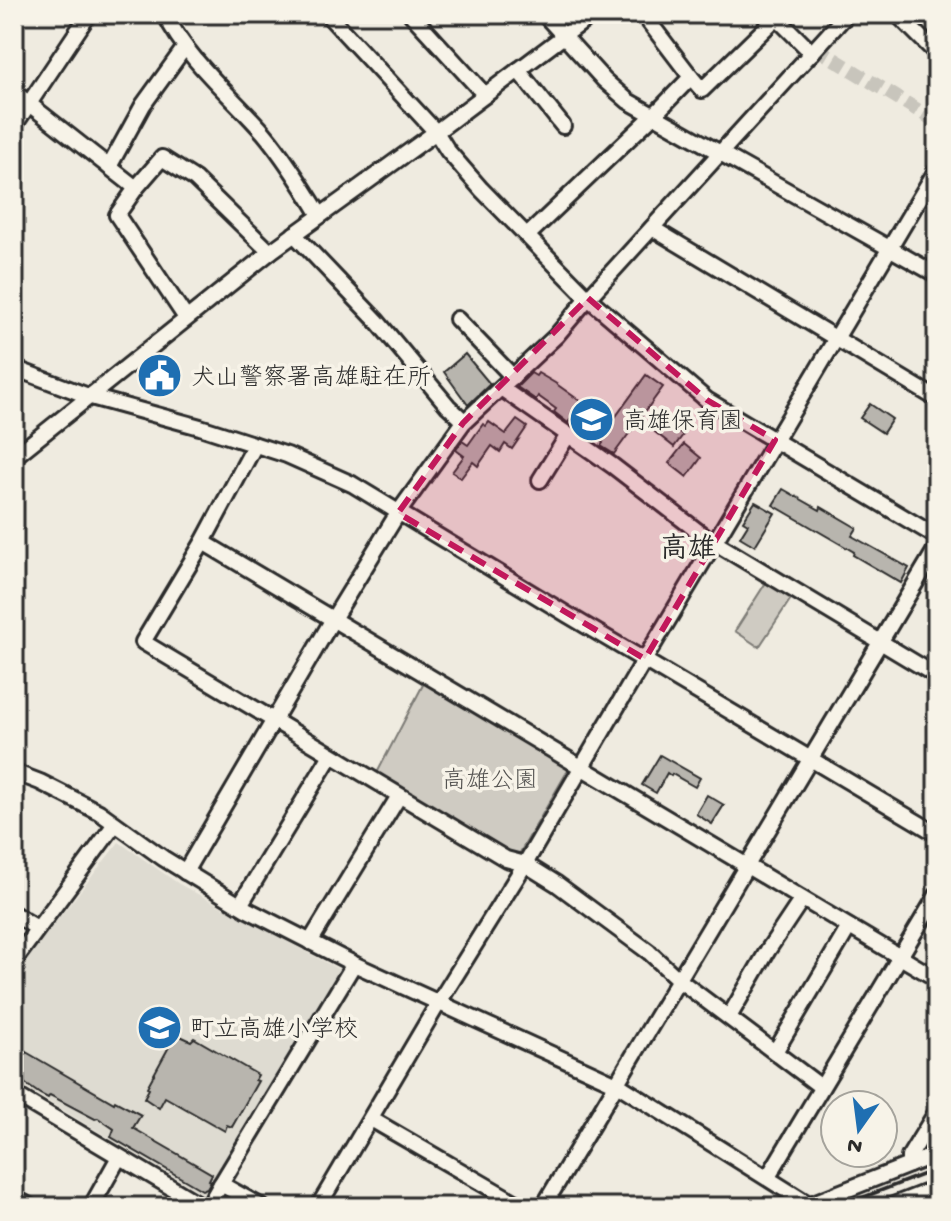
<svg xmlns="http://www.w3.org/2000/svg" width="951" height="1221" viewBox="0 0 951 1221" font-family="'Gochi Hand','Klee One',sans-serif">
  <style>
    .built { fill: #dedbd1 }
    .green { fill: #cfcbc2; stroke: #7d7b76; stroke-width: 2 }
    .building { fill: #b8b5ae; stroke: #2b2b2b; stroke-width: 2 }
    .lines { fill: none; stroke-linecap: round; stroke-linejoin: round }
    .minor-tunnel { stroke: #c8c5bc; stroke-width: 14; stroke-dasharray: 14 7; stroke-linecap: butt }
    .minor-casing { stroke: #2b2b2b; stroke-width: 20 }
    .minor { stroke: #f7f3e8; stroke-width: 14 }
    .rail { stroke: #2b2b2b; stroke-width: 4 }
    .marked { fill: #c2185b; fill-opacity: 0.2; stroke: #c2185b; stroke-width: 6; stroke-dasharray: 16 10; stroke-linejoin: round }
    .labels { text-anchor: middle; stroke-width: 7; stroke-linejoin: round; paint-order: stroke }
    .poi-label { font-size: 24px; fill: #2b2b2b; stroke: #f7f3e8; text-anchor: start }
    .park-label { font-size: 24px; fill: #545351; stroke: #f7f3e8 }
    .quarter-label { font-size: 28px; font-weight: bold; fill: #2b2b2b; stroke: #f7f3e8 }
  </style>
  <rect width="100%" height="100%" fill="#efebe0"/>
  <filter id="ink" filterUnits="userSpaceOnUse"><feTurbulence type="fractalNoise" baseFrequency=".0125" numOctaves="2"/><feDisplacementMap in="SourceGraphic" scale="16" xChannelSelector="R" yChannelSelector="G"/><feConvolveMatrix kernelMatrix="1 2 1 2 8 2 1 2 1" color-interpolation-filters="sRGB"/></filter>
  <g filter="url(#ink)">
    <path class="built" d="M119,842L179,884L340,970L205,1195L14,1081V975Z"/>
    <g class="green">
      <path d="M767,581L792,597L759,647L735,631Z"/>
      <path d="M425,681L571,765L518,856L377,773Z"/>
    </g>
    <g class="building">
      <path d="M465,354L490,384L468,405L444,372Z"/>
      <path d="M531,373L536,376L538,373L555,383L611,423L646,375L663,387L614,454L601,446L603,443L570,420L568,423L554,412L556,409L538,396L536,400L517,387Z"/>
      <path d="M870,404L892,419L883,433L860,418Z"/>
      <path d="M517,420L527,427L512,449L505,444L500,452L492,446L478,466L473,462L461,478L452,472L464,456L456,450L462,441L468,445L483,424L486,426L489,422L506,434Z"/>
      <path d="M664,421L683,435L674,447L655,432Z"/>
      <path d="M684,444L701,458L687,477L669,463Z"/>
      <path d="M783,489L820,510L821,507L857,528L852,536L909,568L901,583L853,555L854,552L773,505Z"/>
      <path d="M755,502L775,513L755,546L740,537L748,524L743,521Z"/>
      <path d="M660,755L700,778L695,787L672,774L671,776L667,773L656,793L642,785Z"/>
      <path d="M707,795L724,805L712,824L696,814Z"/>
      <path d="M176,1034L191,1041L194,1038L258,1075L255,1080L258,1081L232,1127L227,1125L225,1131L165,1097L159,1108L144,1098L149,1089L147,1087Z"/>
      <path d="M14,1045L114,1103L115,1101L141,1115L133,1128L212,1174L209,1180L211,1181L207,1188L202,1190L111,1137L114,1129L98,1118L95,1119L50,1095L48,1098L40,1094L17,1078L20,1073L14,1070Z"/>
    </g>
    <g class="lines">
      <path class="minor-tunnel" d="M816,48L937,122"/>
      <defs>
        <g id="minor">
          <path d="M165,14C187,60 231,95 264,133C285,158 303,187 320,215"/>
          <path d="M327,14L436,132L448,151L481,189L588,298L707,400L937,537"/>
          <path d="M411,14L485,95"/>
          <path d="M544,14L604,80L628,101L937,275"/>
          <path d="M643,14L691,77"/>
          <path d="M897,14L937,54"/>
          <path d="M777,18L812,53"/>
          <path d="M518,70L563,126"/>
          <path d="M14,92L136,188"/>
          <path d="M14,126L89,14"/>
          <path d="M109,167L143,105L185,47"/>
          <path d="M652,228L937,399"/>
          <path d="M294,234L377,321L448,406L464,421"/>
          <path d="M527,236L660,109L691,77L702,90L780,14"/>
          <path d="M186,318L117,215L136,188L162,158L195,179L270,252"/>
          <path d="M457,319L513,377"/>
          <path d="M14,368L91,397L200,427L287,455L352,484L568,615L937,834"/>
          <path d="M501,388L613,466L704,536L937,676"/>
          <path d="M255,445L203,542L143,642L506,859L525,864L557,884L649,952L679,980L821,1087"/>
          <path d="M14,457L270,252L436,132L593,14"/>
          <path d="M540,480L568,435"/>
          <path d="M203,542L937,979"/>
          <path d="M14,772L40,782L99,812L163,858L246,909L354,964L617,1084L813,1207"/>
          <path d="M185,872L333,619L398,513L463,423L556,336L588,298L847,14"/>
          <path d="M240,905L331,755"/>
          <path d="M14,914L37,928"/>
          <path d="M310,942L399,796"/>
          <path d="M14,961L115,824"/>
          <path d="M729,1017L768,950L802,899"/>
          <path d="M775,1052L849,927"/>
          <path d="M14,1094L204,1207"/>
          <path d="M371,1119L523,1207"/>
          <path d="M909,1165V1157L937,1111"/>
          <path d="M768,1177L937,895"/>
          <path d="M14,1197L31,1207"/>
          <path d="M91,1207L119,1157"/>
          <path d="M208,1207L221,1184"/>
          <path d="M262,1207L221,1184L354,964"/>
          <path d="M318,1207L439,1002L525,864L645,659L937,169"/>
          <path d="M543,1207L937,547"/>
          <path d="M803,1207L937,1154"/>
          <path d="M888,1207L937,1188"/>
        </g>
      </defs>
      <use href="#minor" class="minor-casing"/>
      <use href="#minor" class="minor"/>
      <path class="rail" d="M838,1207L937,1169"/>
    </g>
  </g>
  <path class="marked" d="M588,298L707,400L775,440L645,659L398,513L463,423Z"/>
  <defs>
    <symbol id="civic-disc" viewBox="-11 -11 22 22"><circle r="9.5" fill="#1f6fb2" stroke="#f7f3e8"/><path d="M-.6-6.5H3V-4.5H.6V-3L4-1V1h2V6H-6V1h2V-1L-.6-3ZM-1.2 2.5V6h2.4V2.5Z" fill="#fff"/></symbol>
    <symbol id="school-disc" viewBox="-11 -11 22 22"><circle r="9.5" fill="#1f6fb2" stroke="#f7f3e8"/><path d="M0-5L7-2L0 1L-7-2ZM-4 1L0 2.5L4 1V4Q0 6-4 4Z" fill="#fff"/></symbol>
  </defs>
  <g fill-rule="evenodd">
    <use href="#civic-disc" x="134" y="350" width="51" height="51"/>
    <use href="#school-disc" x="566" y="394" width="51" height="51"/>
    <use href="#school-disc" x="134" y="1002" width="51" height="51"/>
  </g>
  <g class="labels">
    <g class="poi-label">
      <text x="191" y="384">犬山警察署高雄駐在所</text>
      <text x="623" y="428">高雄保育園</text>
      <text x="190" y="1036">町立高雄小学校</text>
    </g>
    <g class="park-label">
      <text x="490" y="787">高雄公園</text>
    </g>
    <g class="quarter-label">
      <text x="688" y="556">高雄</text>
    </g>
  </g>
  <rect width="951" height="1221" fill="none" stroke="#f7f3e8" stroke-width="48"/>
  <rect x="24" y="24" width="903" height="1173" fill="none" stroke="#2b2b2b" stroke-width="3" filter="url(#ink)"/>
  <g transform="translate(859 1129) rotate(194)"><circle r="38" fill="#f7f3e8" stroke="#a5a39c" stroke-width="2"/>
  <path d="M0-6L14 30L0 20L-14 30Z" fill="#1f6fb2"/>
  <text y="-12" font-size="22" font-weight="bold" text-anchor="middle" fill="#2b2b2b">N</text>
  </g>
</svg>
